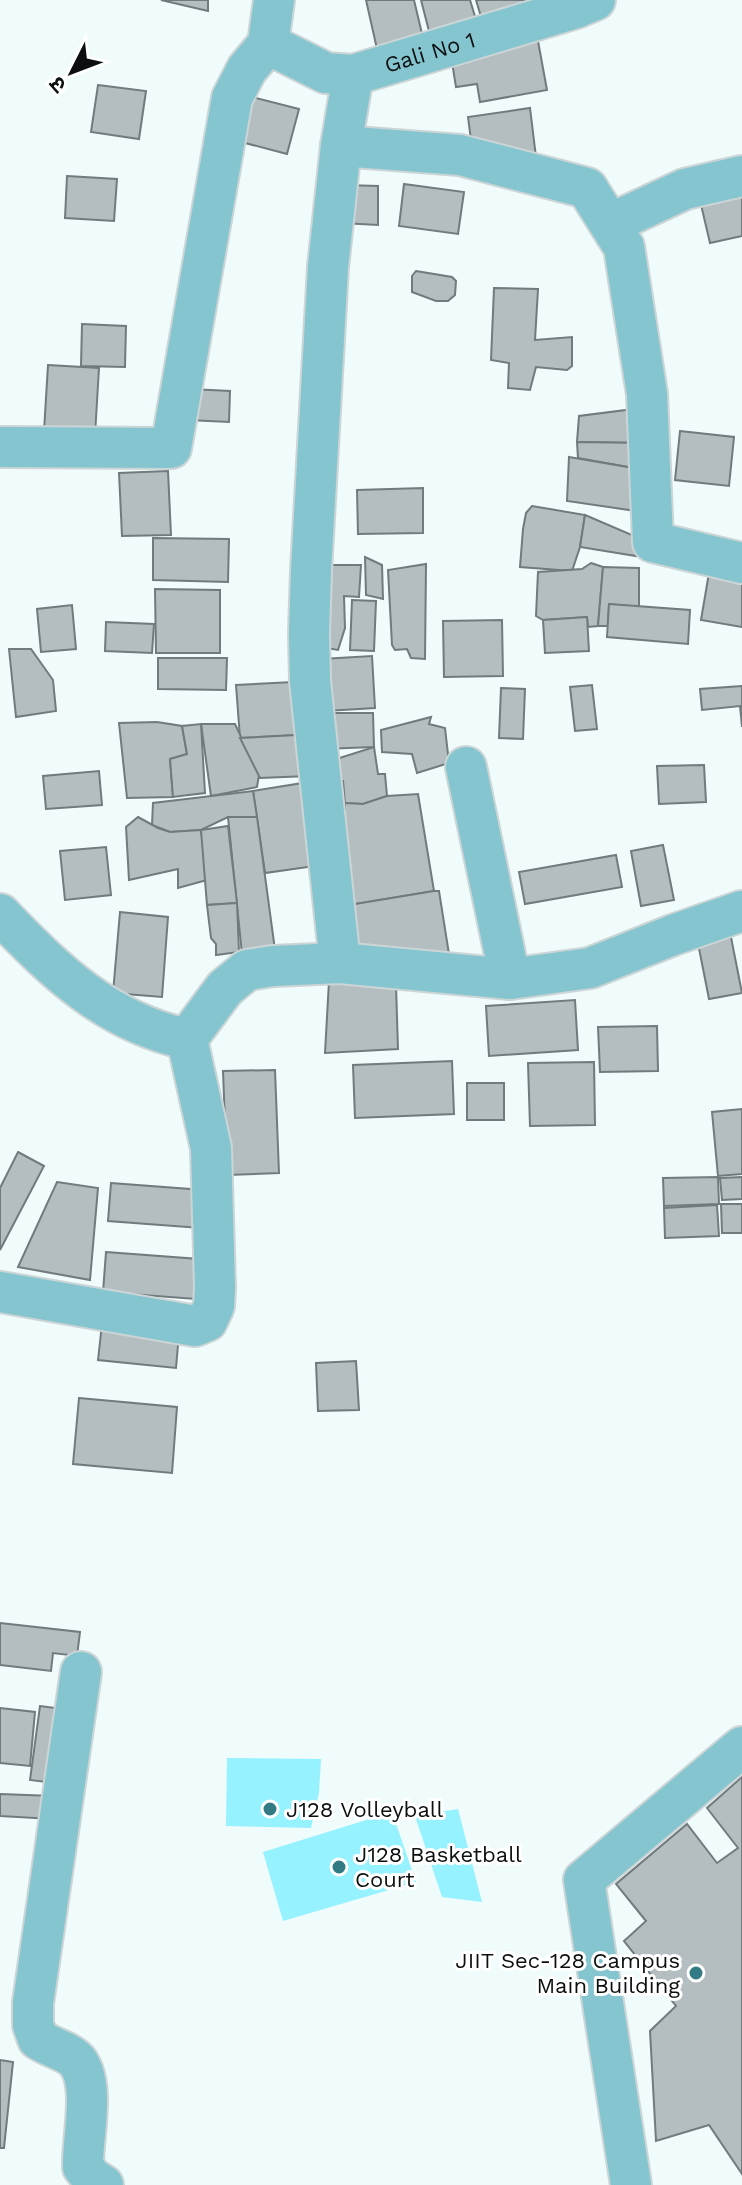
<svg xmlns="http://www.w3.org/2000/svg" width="742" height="2185" viewBox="0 0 742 2185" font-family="'Work Sans','Noto Sans Devanagari',sans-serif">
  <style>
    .green { fill: #97f2ff }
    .building { fill: #b4bec0; stroke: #717a7c; stroke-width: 2 }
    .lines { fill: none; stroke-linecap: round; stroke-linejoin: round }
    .minor-casing { stroke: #ccd5d6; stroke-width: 44 }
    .minor { stroke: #84c5cf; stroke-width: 40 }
    .poi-dot { fill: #327a84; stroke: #fff; stroke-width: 3 }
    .labels { text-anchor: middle; stroke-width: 6; stroke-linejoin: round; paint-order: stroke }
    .street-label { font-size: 22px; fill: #0c0f10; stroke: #fff }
    .poi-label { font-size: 22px; fill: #0c0f10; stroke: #fff; text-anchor: start }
  </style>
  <rect width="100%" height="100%" fill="#f0fbfc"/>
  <g class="green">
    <path d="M227,1758L321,1759L319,1793L311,1828L226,1826Z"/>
    <path d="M458,1809L482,1902L442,1897L415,1816Z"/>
    <path d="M392,1812L416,1882L283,1921L263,1852Z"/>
  </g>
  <g class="building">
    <path d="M161,0H208V11Z"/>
    <path d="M366,0H414L423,38L377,49Z"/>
    <path d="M421,0H470L477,23L430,35Z"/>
    <path d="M476,0H543L482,20Z"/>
    <path d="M538,41L547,90L480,102L477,84L456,87L451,56Z"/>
    <path d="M98,85L146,91L139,139L91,132Z"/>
    <path d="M240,94L299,109L287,154L230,139Z"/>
    <path d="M530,108L536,157L473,155L468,117Z"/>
    <path d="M67,176L117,179L114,221L65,218Z"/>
    <path d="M738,182L742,198V236L710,243L698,192Z"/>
    <path d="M404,184L464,192L458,234L399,226Z"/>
    <path d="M344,185L378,186V225L342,223Z"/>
    <path d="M416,271L452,277L456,281L455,295L448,301H436L412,292V276Z"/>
    <path d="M494,288L538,289L535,340L572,337V366L567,370L536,367L530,390L508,388L509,363L491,360Z"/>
    <path d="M82,324L126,326L125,367L81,366Z"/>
    <path d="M48,365L99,368L95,435L44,431Z"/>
    <path d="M190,389L230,391L229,422L188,420Z"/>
    <path d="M642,408L643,443L577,442L579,416Z"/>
    <path d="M680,431L734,437L729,486L675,480Z"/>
    <path d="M577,442L643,443L645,470L578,458Z"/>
    <path d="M569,457L645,470L643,512L567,501Z"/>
    <path d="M168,471L171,535L122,536L119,473Z"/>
    <path d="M423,488V533L358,534L357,490Z"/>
    <path d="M532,506L585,515L580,547L572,571L520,567L523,529L526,513Z"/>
    <path d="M585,515L639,538L636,556L580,547Z"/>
    <path d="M153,538L229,539L228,582L153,580Z"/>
    <path d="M365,557L382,565L383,599L366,595Z"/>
    <path d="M711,561L742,566V627L701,620Z"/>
    <path d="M591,563L603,567L598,626L588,627L587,617L543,620L536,616L538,572L582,569Z"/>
    <path d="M426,564L425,659L411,658L407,649L395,650L392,645L388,570Z"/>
    <path d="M317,565H361L359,597L344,596L345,628L338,650L313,646Z"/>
    <path d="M603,567L639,568V607L609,604L608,626H598Z"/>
    <path d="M155,589L220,590V653H156Z"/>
    <path d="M352,600L376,601L374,651L350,650Z"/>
    <path d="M609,604L690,610L688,644L607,637Z"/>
    <path d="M72,605L76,649L41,652L37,609Z"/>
    <path d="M587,617L589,651L545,653L543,620Z"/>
    <path d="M502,620L503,676L444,677L443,621Z"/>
    <path d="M106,622L154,624L152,653L105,651Z"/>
    <path d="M9,649H31L53,680L56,711L16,717Z"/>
    <path d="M372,656L375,708L326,711L322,659Z"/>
    <path d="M158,658H227L226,690L158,689Z"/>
    <path d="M293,682L297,735L240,738L236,685Z"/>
    <path d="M592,685L597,729L575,731L570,687Z"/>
    <path d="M742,686V727L740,706L702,710L700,689Z"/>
    <path d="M501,688L525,689L523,739L499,738Z"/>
    <path d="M324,713H373L374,747L323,749Z"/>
    <path d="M431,717L429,724L445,728L449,763L417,773L412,754L382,752L381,730Z"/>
    <path d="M157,722L182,726L187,754L170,759L173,797L127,798L119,723Z"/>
    <path d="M201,724H235L259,775L257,787L211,796Z"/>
    <path d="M201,724L205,793L173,797L170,759L187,754L182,726Z"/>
    <path d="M297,735L308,776L260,778L240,738Z"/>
    <path d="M374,747L378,774H385L387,796L363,804L345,803L343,781L329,780L327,762Z"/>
    <path d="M704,765L706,802L659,804L657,766Z"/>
    <path d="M99,771L102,805L46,809L43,776Z"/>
    <path d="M309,782L322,865L265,873L253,791Z"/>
    <path d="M253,791L257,817H228L201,830L170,832L152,825L153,803Z"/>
    <path d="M418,794L434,891L343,906L345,803L363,804L387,796Z"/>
    <path d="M138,817L158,828L170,832L201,830L207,880L178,888V869L129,880L126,827Z"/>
    <path d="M228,817H257L275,950L242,954Z"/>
    <path d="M228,826L237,903L207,905L201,830Z"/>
    <path d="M663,845L674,900L641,906L631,851Z"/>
    <path d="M106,847L111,895L65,900L60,851Z"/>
    <path d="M616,855L622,887L525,904L519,872Z"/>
    <path d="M434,891H439L452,973L349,959L343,906Z"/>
    <path d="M237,903L239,952L216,955V944L211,938L207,905Z"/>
    <path d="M120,912L168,917L162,997L113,993Z"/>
    <path d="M728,922L742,993L709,999L695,928Z"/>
    <path d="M329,981L396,985L398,1049L325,1053Z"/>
    <path d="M575,1000L578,1050L489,1056L486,1006Z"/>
    <path d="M657,1026L658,1071L600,1072L598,1027Z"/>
    <path d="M452,1061L454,1114L355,1118L353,1065Z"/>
    <path d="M594,1062L595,1125L530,1126L528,1063Z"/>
    <path d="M275,1070L279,1173L227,1175L223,1071Z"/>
    <rect x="467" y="1083" width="37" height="37"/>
    <path d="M742,1109V1174L718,1176L712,1112Z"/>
    <path d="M18,1152L44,1166L0,1250V1188Z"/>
    <path d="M718,1177L719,1204L664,1206L663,1178Z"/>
    <path d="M742,1177V1199L722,1200L720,1178Z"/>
    <path d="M57,1182L98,1188L90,1280L18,1267Z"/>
    <path d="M111,1183L203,1190L200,1228L108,1221Z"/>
    <path d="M721,1204H742V1233H722Z"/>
    <path d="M717,1205L719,1236L665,1238L664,1208Z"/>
    <path d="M106,1252L199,1259L196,1299L103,1292Z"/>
    <path d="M102,1324L179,1333L176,1368L98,1360Z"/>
    <path d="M356,1361L359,1410L318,1411L316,1363Z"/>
    <path d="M79,1398L177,1407L172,1473L73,1464Z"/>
    <path d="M0,1623L80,1632L77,1656L53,1653L51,1671L0,1665Z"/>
    <path d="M40,1706L71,1710L61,1784L30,1780Z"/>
    <path d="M0,1708L35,1712L30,1766L0,1763Z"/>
    <path d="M742,1777V2174L709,2125L656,2141L650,2031L676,2006L624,1941L646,1921L616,1884L687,1824L717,1863L738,1848L707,1808Z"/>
    <path d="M0,1794L53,1796L52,1819L0,1816Z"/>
    <path d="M0,2060L13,2062L4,2148H0Z"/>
  </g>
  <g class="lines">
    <defs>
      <g id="minor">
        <path id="s1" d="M268,44L326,73L353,75L576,8L595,0"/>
        <path d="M341,146L460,155L587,188L624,247L647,394L653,542L742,563"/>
        <path d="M610,224L685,189L742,176"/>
        <path d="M0,447L171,448L232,98L247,69L268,44L274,0"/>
        <path d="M466,767L510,979"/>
        <path d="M0,914C55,971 107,1022 187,1039L225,988L247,970L273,966L340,963L510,979L590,968L673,935L742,911"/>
        <path d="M340,963L310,681L309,633L311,571L328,267L341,146L353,75"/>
        <path d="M0,1292L195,1326L207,1321L214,1306L215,1287L211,1148L187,1039"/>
        <path d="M81,1672L33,2003V2025L38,2039C49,2047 68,2051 77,2061C96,2085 82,2138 83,2167L92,2178L103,2185"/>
        <path d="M631,2185L584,1880L742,1747"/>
      </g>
    </defs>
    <use href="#minor" class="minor-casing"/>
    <use href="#minor" class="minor"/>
  </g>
  <g class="poi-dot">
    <circle cx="270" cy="1809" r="8"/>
    <circle cx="339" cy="1867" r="8"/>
    <circle cx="696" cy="1973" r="8"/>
  </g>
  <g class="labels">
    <g class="street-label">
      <text dy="8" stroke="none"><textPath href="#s1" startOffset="172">Gali No 1</textPath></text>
    </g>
    <g class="poi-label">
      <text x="286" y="1817">J128 Volleyball</text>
      <text x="355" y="1862">J128 Basketball<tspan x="355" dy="25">Court</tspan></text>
      <text x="680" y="1968" text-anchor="end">JIIT Sec-128 Campus<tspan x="680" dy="25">Main Building</tspan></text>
    </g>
  </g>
  <g transform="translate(72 72) rotate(228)" stroke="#ffffff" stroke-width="6" paint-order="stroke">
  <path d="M0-6L14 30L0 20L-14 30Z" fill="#0c0f10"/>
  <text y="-12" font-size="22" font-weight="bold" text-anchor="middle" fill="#0c0f10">उ</text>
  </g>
</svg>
